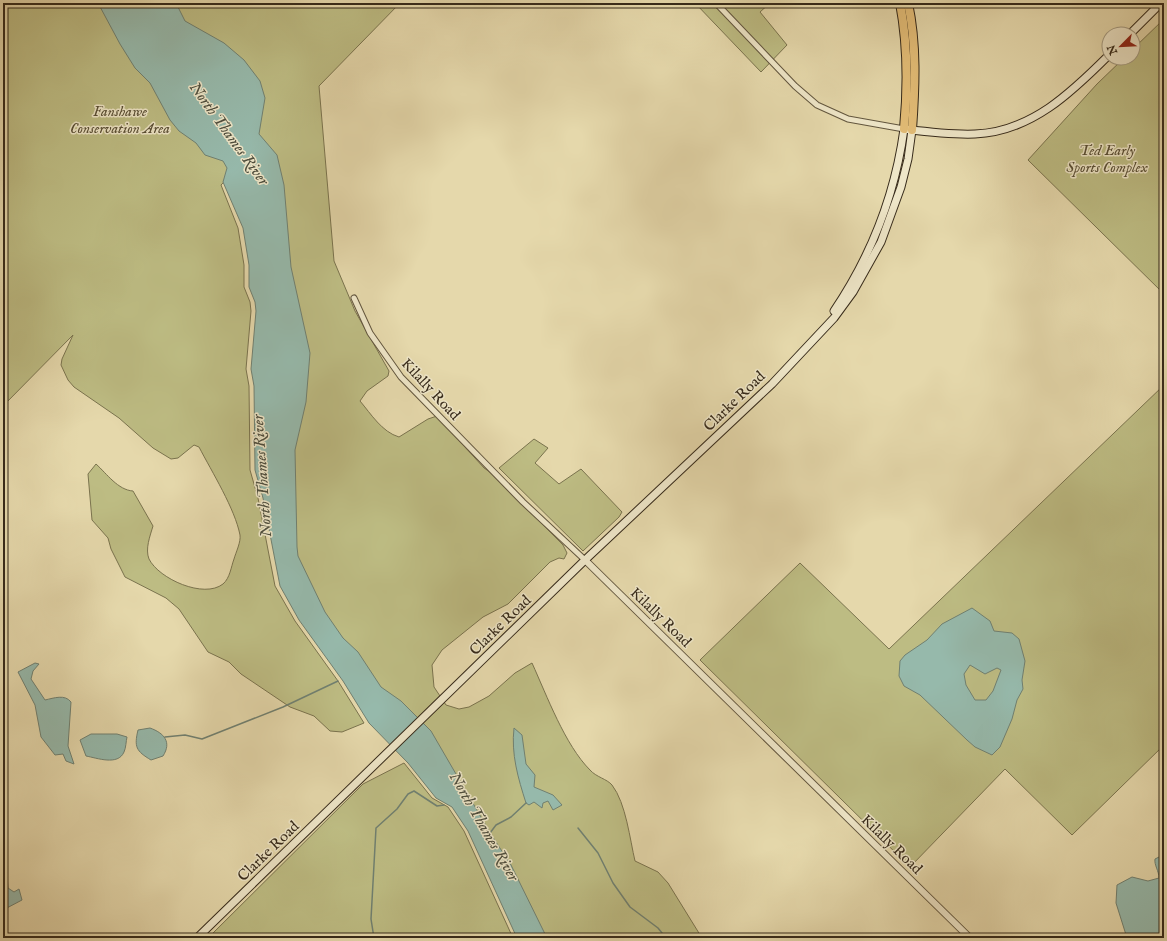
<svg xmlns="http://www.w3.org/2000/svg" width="1167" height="941" viewBox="0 0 1167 941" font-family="'IM FELL English',serif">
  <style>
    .green { fill: #bdbc83; stroke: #7a734e }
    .water { fill: #96b9ab; stroke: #708071; fill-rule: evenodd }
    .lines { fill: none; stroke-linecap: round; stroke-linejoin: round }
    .stream { stroke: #708071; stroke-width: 1.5 }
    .minor-casing { stroke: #62563e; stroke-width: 7 }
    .tertiary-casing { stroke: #62563e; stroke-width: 8 }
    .secondary-casing { stroke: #362a1a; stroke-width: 9 }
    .trunk-casing { stroke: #362a1a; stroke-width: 10 }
    .minor { stroke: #eee6c8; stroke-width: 5 }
    .tertiary { stroke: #eee6c8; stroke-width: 6 }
    .secondary { stroke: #eee6c8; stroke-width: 7 }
    .trunk { stroke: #e2bc76; stroke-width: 8 }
    .labels { text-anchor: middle; stroke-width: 3; stroke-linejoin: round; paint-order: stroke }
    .park-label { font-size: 15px; font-style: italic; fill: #584e34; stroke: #eee6c8 }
    .street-label { font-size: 15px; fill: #362a1a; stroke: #eee6c8 }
    .water-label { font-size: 16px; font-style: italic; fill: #4e4e3e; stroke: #eee6c8 }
  </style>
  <rect width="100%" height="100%" fill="#e5d8ab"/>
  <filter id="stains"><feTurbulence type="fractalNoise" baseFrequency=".005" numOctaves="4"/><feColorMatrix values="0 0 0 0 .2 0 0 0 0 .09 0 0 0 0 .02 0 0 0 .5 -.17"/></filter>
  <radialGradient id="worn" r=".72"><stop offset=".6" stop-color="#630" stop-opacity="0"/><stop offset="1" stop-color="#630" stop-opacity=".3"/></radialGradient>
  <g class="green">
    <path d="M3,3H400L319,86L334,261L355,311L389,371L388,376L367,391L360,401C371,414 382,432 399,437L428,419L437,416L484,468L493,474L563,545L567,553L564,559L559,558L550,562L508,604L483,617L442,650L432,665L434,687L446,705L459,709L469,707L489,696L515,673L532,663C547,696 565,745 590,770C596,777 607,779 612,785C626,803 630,840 635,861L658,872L668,883L702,938H544L378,686L322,611L295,556L263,142L221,185L238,228L244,265V287L250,302L251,311L246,369L249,386L250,470L258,498L275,586L295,621L338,681L364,723L342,732L330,731L314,716L290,707L241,674L229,662L208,652L179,609L166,598L125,577L111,549L108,538L92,520L88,474L96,464C107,474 118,490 133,491L153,526C150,536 145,549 149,559C159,579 204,599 223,584C230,578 231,567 234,559C236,552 241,542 240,535C235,509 212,472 199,447L194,445L178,458L171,459L153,448L119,418L74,387L68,380L61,365L62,359L73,335L3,406Z"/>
    <path d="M695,3H770L760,12L787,45L761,72Z"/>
    <path d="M1164,19V294L1028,160L1097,84L1124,58H1133V49Z"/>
    <path d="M1164,385V745L1072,835L1005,769L910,867L700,660L800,563L889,649Z"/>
    <path d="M534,439L548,448L535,463L559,484L581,469L622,512L619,517L583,551L499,468Z"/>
    <path d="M404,763L432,798L448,807L464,831L513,938H208L363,784Z"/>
  </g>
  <g class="water">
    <path d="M98,3H176L185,21L224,43L244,60L260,81L265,98L259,134L277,155L284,185L291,267L310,353L306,402L295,450L297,547L298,556L325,612L343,638L358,652L381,687L401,701L431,731L492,836L511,865L547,938H517L468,831L452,807L436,798L408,763L369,723L343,681L299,620L280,586L263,498L255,470L254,386L251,369L256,311L255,302L249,287V265L243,228L223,182L227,168L223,161L205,155L196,143L179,131L170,120L150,83L135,68L120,44Z"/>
    <path d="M972,608L990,621L994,631L1012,633L1019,639L1025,661L1022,680L1023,689L1017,700L1012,719L1000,747L992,755L975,747L967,740L920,695L904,686L899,676L900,661L905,655L927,640L942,624ZM970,665L985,674L997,668L1001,670L993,691L986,700H975L966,685L964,674Z"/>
    <path d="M35,663L39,664L33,671L31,679L45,700C54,698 65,694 71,702L68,746L74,764L66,761L63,754L55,755L41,737L35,705L18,672Z"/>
    <path d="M150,728C164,733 172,742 163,756L151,760C136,751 134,747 138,730Z"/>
    <path d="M514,728L522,735L526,764L535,775L534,787L553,795L562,805L553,810L548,801L543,803L542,808L534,802L529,805L526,803C518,778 511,754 514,728Z"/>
    <path d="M91,734H117L127,737C126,741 126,748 124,752C118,766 97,758 86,756L80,740Z"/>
    <path d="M1161,856H1164V938H1127L1116,903L1117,885L1132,877L1148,881L1159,878C1159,871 1154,865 1155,859Z"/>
    <path d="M3,862L6,863L8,888L14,892L19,889L22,900L3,910Z"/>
  </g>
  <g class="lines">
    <g class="stream">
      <path d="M165,737L185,735L202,739L283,707L338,681"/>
      <path d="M578,828L598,853L613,883L630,907L658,928L666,938"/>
      <path d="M490,833L496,825L511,817L526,803"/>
      <path d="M374,938L371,919L376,828L397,809L408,794L414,791L437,806L444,805"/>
    </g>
    <defs>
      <g id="minor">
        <path d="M716,3L795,86L817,105L848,119L904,129"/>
        <path d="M354,298L370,333L401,377L523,502L585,560"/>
      </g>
      <path id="tertiary" d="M585,560L970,938"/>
      <g id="secondary">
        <path d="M1130,34L1161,3"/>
        <path d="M834,311C871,256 895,195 904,129C928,132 951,135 975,134C1031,132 1072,92 1109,55"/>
        <path d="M197,938L585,560L772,384L834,318L853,292L881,242L901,187L908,159L912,130"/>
      </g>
      <g id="trunk">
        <path d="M900,3C908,45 908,87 904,129"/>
        <path d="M908,3C917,45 915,87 912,130"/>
      </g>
    </defs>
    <use href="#minor" class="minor-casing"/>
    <use href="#tertiary" class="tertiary-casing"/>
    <use href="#secondary" class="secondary-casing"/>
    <use href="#trunk" class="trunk-casing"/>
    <use href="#minor" class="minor"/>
    <use href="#tertiary" class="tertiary"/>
    <use href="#secondary" class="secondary"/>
    <use href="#trunk" class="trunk"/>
  </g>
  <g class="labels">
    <g class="park-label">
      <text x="120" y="116">Fanshawe<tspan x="120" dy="17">Conservation Area</tspan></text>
      <text x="1107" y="155">Ted Early<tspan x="1107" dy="17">Sports Complex</tspan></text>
    </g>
    <g class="street-label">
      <text transform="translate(431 389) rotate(47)" y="5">Kilally Road</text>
      <text transform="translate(734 401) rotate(-44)" y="5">Clarke Road</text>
      <text transform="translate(661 617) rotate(44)" y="5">Kilally Road</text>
      <text transform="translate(500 625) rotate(-44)" y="5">Clarke Road</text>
      <text transform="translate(892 844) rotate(44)" y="5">Kilally Road</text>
      <text transform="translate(268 851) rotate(-44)" y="5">Clarke Road</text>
    </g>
    <g class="water-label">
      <text transform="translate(230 133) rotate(54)" y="6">North Thames River</text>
      <text transform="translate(261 476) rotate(-94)" y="6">North Thames River</text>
      <text transform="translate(485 826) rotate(60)" y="6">North Thames River</text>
    </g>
  </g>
  <rect width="1167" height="941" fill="none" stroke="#e5d8ab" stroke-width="16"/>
  <rect x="4" y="4" width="1159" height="933" fill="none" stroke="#362a1a" stroke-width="2"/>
  <rect x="8" y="8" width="1151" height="925" fill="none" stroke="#362a1a"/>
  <g transform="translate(1121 46) rotate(246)"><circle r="19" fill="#eee6c8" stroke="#a49b82"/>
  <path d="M0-3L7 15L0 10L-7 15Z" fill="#8f2418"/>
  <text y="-6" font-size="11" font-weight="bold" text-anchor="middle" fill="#362a1a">N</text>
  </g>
  <rect width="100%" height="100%" filter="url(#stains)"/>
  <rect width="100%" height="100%" fill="url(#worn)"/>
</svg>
